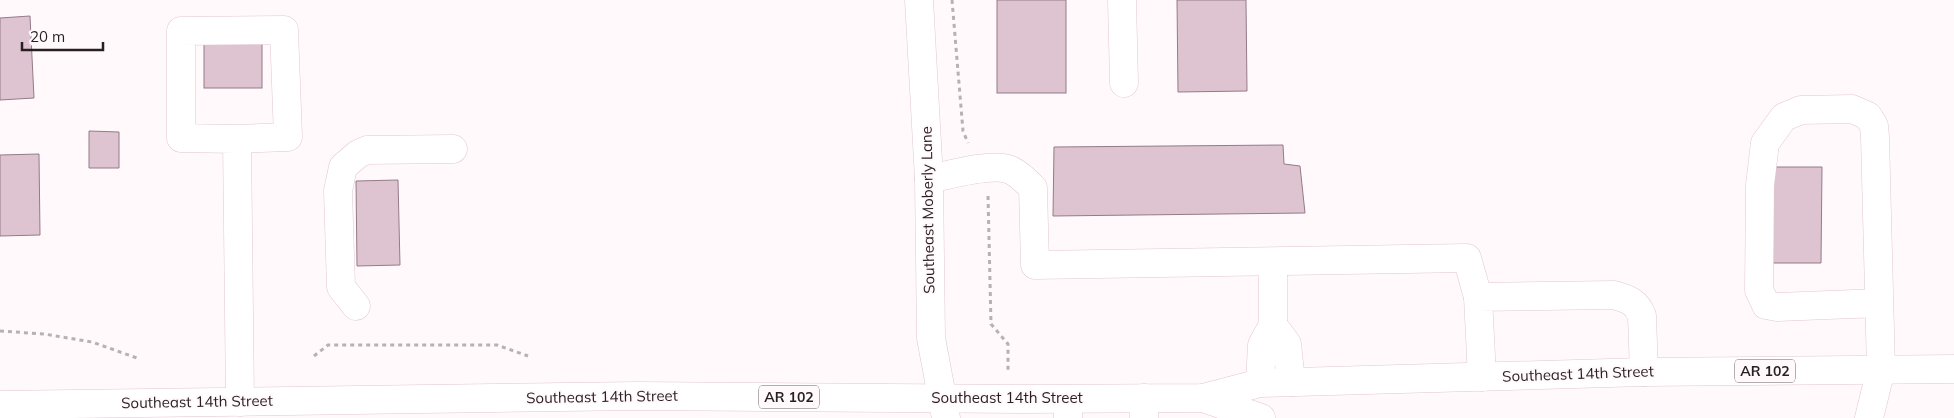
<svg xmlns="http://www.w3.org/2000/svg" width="1954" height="418" viewBox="0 0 1954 418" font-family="Mulish,sans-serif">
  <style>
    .building { fill: #dec4d0; stroke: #947b86 }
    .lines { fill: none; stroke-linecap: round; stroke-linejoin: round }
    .minor-casing { stroke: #e1c6d2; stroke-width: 29 }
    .major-casing { stroke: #e1c6d2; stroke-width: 29 }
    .path { stroke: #b8b1b4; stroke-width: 3; stroke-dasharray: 4 4; stroke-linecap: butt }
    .minor { stroke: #fff; stroke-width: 28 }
    .major { stroke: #fff; stroke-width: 28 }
    .labels { text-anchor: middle; stroke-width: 4; stroke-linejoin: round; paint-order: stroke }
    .shield { fill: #fff9fc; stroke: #686064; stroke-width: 1 }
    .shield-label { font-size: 14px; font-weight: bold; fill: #281f23 }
    .street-label { font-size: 15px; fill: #281f23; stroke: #fff9fc }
  </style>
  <rect width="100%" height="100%" fill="#fff9fc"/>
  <g class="building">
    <rect x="997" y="0" width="69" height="93"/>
    <path d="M1177,0H1246L1247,91L1178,92Z"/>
    <path d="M30,16L34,98L0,100V18Z"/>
    <rect x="204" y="40" width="58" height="48"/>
    <path d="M89,131L119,132V168H89Z"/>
    <path d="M1283,145L1284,164L1300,166L1305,213L1053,216L1054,147Z"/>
    <path d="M39,154L40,235L0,236V155Z"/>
    <path d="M1768,167H1822L1821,263H1768Z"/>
    <path d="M398,180L400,265L357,266L356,181Z"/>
  </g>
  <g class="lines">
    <defs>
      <g id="minor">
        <path d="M919,0L929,179L931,338L946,418"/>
        <path d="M1122,0L1124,83"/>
        <path d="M237,139L288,137L284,30L181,31V138L237,139L240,402"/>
        <path d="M929,179C949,175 989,163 1008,169C1017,172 1026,181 1033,188L1035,265L1467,258L1478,297"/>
        <path d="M356,306L341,287L338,191L343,167L358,154L367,150L453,149"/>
        <path d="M1273,325L1287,344L1291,382"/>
        <path d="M1482,377L1478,297L1614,295C1628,299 1637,302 1642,316L1644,372"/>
        <path d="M1260,383L1262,345L1273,325V263"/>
        <path d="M1068,418V399"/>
        <path d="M1144,418V398"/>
        <path d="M1869,418L1881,369L1875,137L1874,126L1868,116L1852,109L1801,110L1784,117L1765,143L1760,185L1759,290L1766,305L1777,307L1879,303"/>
      </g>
      <g id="major">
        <path d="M1203,398L1261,418"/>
        <path d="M0,405L637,396L1021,399L1203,398L1260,383L1644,372L1954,369"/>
      </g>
    </defs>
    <use href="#minor" class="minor-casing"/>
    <use href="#major" class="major-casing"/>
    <g class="path">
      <path d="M952,0L963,131L968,143"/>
      <path d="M988,196L991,324L1008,344V373"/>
      <path d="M0,331L44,334L92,342L137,358"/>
      <path d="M314,356L328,345H497L528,356"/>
    </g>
    <use href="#minor" class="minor"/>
    <use href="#major" class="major"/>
  </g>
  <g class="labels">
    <g class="shield">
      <rect x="1735" y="359.5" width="60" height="23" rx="4"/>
      <rect x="759" y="385.5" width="60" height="23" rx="4"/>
    </g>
    <g class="shield-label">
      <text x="1765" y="376">AR 102</text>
      <text x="789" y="402">AR 102</text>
    </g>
    <g class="street-label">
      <text transform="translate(928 210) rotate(-91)" y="5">Southeast Moberly Lane</text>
      <text transform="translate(1578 374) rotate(-2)" y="5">Southeast 14th Street</text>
      <text transform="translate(602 397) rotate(-1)" y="5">Southeast 14th Street</text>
      <text x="1007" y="403">Southeast 14th Street</text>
      <text transform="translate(197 402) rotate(-1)" y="5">Southeast 14th Street</text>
    </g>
  </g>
  <path d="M22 42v8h81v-8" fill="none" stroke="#281f23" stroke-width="2.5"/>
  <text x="30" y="42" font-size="15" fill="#281f23" stroke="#fff9fc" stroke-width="4" paint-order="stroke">20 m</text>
</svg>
